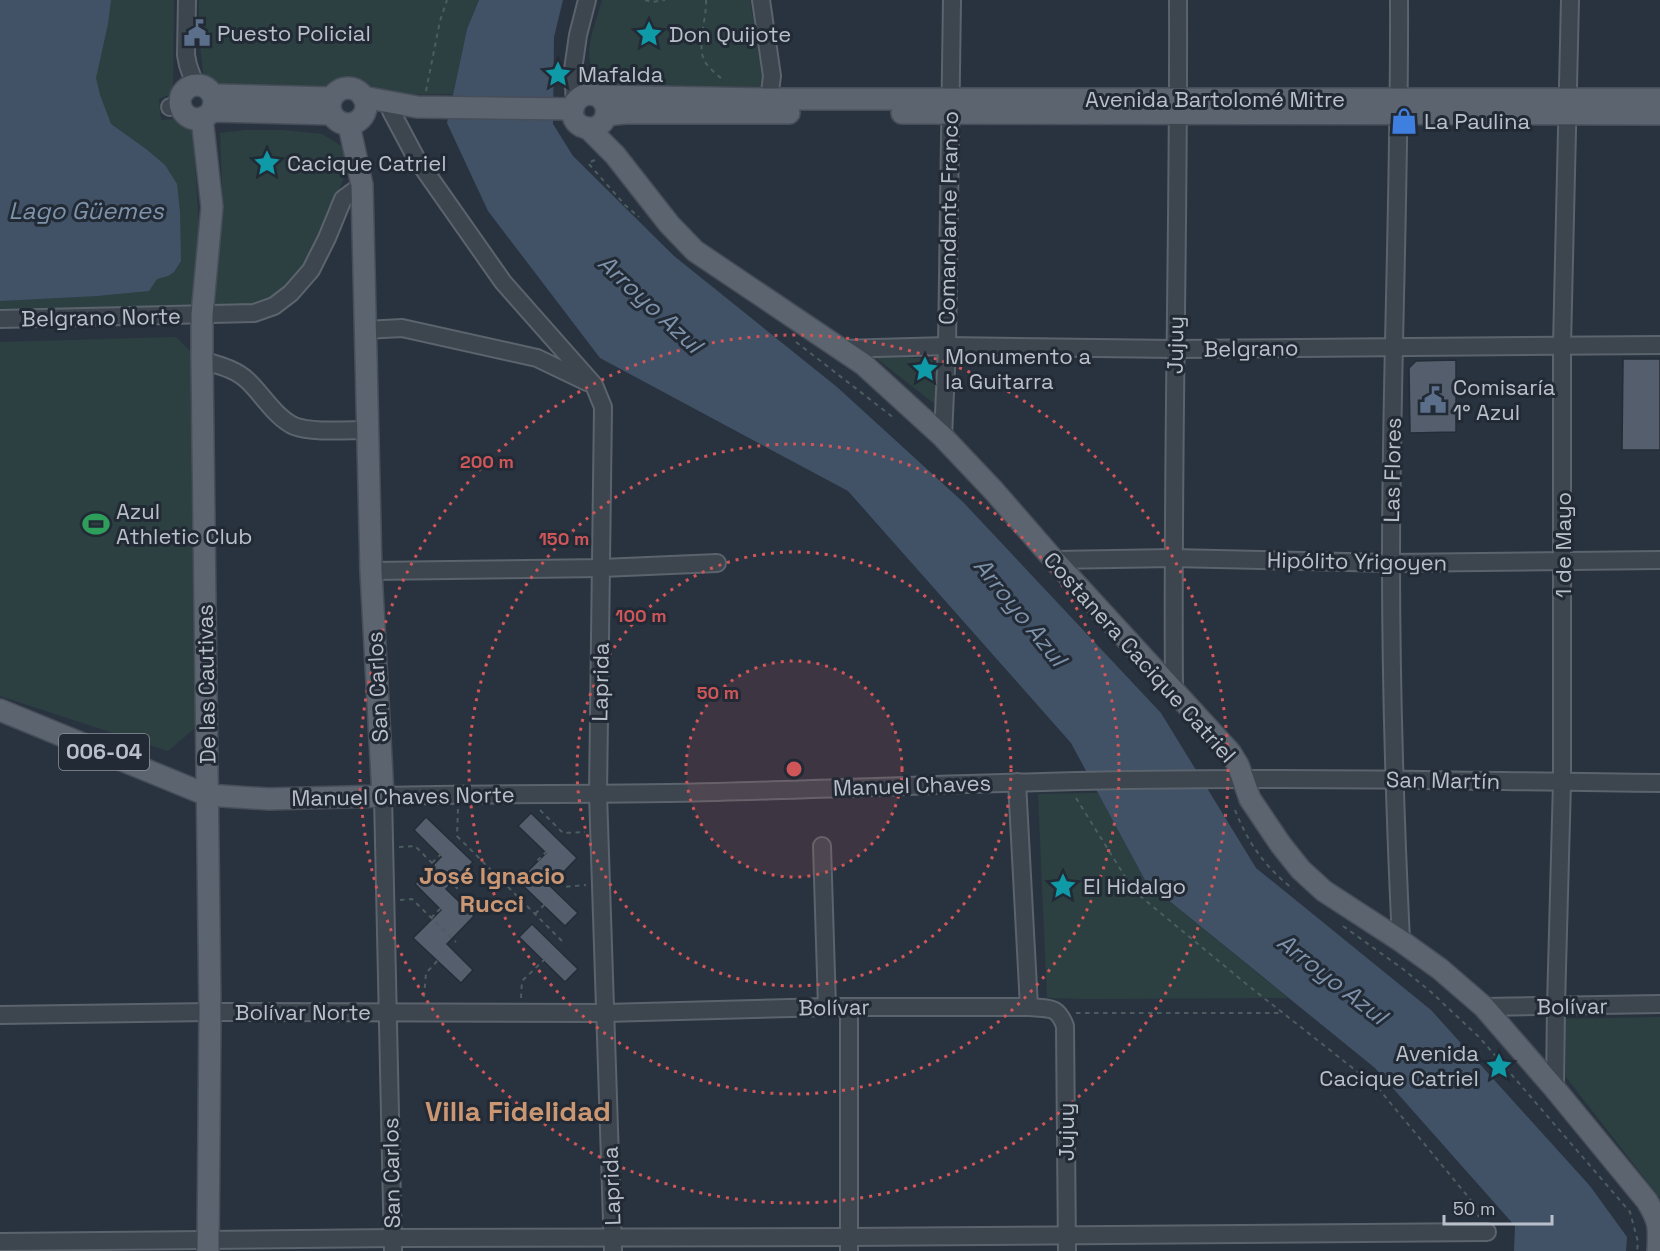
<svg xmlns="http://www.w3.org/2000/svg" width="1660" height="1251" viewBox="0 0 1660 1251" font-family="'Space Grotesk',sans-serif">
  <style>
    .green { fill: #2c4041 }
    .water { fill: #415267 }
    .building { fill: #555e6d; stroke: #242c37; stroke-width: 1.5 }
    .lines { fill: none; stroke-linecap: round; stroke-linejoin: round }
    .minor-casing { stroke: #5b636d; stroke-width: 20 }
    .major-casing { stroke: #474e59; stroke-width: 24 }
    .path { stroke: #4b5d5f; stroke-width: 2; stroke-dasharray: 4.5 4.5; stroke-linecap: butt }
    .minor { stroke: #3d454f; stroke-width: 16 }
    .major { stroke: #5b646f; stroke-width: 21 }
    .ring { fill: none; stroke: #ce5659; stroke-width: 3; stroke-dasharray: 3 6 }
    .labels { text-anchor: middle; stroke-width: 6; stroke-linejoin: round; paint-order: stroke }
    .shield { fill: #222a35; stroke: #8c939d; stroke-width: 1.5 }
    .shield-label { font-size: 21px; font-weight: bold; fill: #bac0ca }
    .poi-label { font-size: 22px; fill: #bac0ca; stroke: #222a35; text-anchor: start }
    .street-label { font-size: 22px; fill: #bac0ca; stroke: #222a35 }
    .water-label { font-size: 24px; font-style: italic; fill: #7e92aa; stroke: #222a35 }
    .neighbourhood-label { font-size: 24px; font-weight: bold; fill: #cb9773; stroke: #222a35 }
    .district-label { font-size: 28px; font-weight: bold; fill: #cb9773; stroke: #222a35 }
    .centre { fill: #ce5659; stroke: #222a35; stroke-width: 3 }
    .ring-label { font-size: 18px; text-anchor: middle; font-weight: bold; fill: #ce5659; stroke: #222a35; stroke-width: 6; stroke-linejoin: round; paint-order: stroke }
  </style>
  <rect width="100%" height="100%" fill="#29333f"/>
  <g class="green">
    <path d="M0,0H174L173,84L171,94L159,99L161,120L173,119L193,132L199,226L193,310L0,313Z"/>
    <path d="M199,0H479L467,29L453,94L390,95L369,85L347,82L327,95L222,89L203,73L199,36Z"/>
    <path d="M602,0H750L762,76L758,93L603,89C578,59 593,33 602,0Z"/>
    <path d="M246,130H282L322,134L343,147L347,170L314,253L294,285L275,300L234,307L214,309L223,207L220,133Z"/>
    <path d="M176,337L190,351L195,728L168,751L0,696V342Z"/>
    <path d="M875,355L931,359L935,365L936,405L876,358L874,356Z"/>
    <path d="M1098,793L1146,882L1288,998L1086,999L1047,998L1038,794Z"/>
    <path d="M1660,1017V1198L1566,1077L1565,1019Z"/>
  </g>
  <g class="water">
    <path d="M0,0H111L108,24L96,78L100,95L111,124L146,149L165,165L177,184L180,212L181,261L174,272L168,276L157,279L149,291L97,296L0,301Z"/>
    <path d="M479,0H563L554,37L553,124L573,156L674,256L837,387L963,502L1161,713L1256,868L1431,1010L1590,1186L1627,1237L1626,1251H1514L1515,1226L1375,1068L1146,882L1071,743L848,491L600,358L488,211L447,123L467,29Z"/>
  </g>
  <g class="building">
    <path d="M1623,359H1660V450H1622Z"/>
    <path d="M1456,360V432L1410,433L1409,368L1416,361Z"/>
    <path d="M531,813L577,858L550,886L578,913L565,926L518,881L546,853L518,826Z"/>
    <path d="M426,817L473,862L446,889L474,916L447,944L473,970L461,983L413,938L441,910L415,884L441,857L414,830Z"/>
    <path d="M532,924L578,969L565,982L519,937Z"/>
  </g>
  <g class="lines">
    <defs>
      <g id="minor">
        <path d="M187,0L186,55L188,65L195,85"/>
        <path d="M761,0L772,76L769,99L770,109"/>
        <path d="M1399,0C1400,188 1391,375 1391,562C1391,689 1395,815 1401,941"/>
        <path d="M575,103L573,70L578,35L587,0"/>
        <path d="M170,107L180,105"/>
        <path d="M391,111L416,158L503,282L594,385L603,407L598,794L613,1251"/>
        <path d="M0,319L254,313L274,306L291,293L311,270L327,238L343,199L362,185"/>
        <path d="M365,330L402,328L537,358L587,382"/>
        <path d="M841,349L947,346L1175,349L1660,345"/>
        <path d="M202,360C218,365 236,369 248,381C262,394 276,418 294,426C312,433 347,430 368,430"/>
        <path d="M943,437L947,346L952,0"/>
        <path d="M1054,560L1173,558L1391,563L1660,560"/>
        <path d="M371,571L602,568L717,563"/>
        <path d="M1174,690C1172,460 1179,230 1178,0"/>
        <path d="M1017,782L1029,1007"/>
        <path d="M822,846L827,1007"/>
        <path d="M1484,1007L1660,1004"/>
        <path d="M0,1015L210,1012L605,1013L827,1007H1029C1049,1009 1057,1005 1065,1026L1067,1251"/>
        <path d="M1555,1089L1556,1006L1562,782V346L1570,0"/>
        <path d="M0,1242L392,1238L849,1237L1487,1232"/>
        <path d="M393,1251L383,796C494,793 605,795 717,792C892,787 1067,779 1243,779C1382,778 1521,782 1660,783"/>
        <path d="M849,1251V1007"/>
      </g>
      <g id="major">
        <circle cx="197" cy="102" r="17"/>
        <circle cx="348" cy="106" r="18"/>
        <path d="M214,95L332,98"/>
        <path d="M598,96C617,110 601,136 581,126C563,116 576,87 598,96L769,99H1660"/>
        <path d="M363,97L417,107L573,109"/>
        <path d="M212,111L331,114"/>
        <path d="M902,113L1660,114"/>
        <path d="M606,115L625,113H789"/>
        <path d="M202,118L212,207L202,315V360L210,1012L208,1251"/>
        <path d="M588,128L615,155L669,224L695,251L863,364L943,437L994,491L1054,560L1230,752L1238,765L1250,799L1281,845L1301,870L1324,891L1401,941L1440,969L1484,1007L1555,1089L1647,1201C1660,1223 1659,1226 1658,1251"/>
        <path d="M0,710L207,795L269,799L383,796L371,571L362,185L349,125"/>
      </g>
    </defs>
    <use href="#minor" class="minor-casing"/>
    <use href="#major" class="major-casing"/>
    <g class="path">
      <path d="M645,0L652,2L665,0"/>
      <path d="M706,0C707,18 696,46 705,62C709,68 716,74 722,79"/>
      <path d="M426,91L440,21L447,0"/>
      <path d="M595,160L588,163L625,205L639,217"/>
      <path d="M796,342L894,418"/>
      <path d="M1076,798L1134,891L1250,987L1378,1088L1470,1199L1479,1217"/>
      <path d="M458,809L457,836L565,944"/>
      <path d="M540,810L563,833L585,832"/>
      <path d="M1235,810C1248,843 1265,867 1293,889"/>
      <path d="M399,847L415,846L460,891"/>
      <path d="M547,851L537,861L563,887L586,885"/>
      <path d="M432,863L442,853"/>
      <path d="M400,900L412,899L456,942"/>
      <path d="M535,914L546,903"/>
      <path d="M431,918L442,907"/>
      <path d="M1343,926L1403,969L1431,992L1480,1038L1630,1212L1638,1242L1637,1251"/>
      <path d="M424,997L426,973L439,959"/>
      <path d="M521,998L522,981L545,959"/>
      <path d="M1076,1013H1282"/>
    </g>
    <use href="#minor" class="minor"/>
    <use href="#major" class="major"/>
  </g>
  <circle cx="794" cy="769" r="108" fill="#ce5659" fill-opacity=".12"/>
  <g class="ring">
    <circle cx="794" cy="769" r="108"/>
    <circle cx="794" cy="769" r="217"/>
    <circle cx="794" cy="769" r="325"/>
    <circle cx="794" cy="769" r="434"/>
  </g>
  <defs>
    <symbol id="civic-bare" viewBox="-9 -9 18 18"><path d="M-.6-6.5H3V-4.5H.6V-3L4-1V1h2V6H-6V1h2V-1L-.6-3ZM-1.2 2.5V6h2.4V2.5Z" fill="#5c6f8a" stroke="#222a35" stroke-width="2.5" paint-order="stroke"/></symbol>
    <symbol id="sight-bare" viewBox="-9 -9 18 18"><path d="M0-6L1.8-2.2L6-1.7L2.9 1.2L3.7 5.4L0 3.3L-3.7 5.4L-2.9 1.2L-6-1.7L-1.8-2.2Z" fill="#0f9aa8" stroke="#222a35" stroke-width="2.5" paint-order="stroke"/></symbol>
    <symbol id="shop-bare" viewBox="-9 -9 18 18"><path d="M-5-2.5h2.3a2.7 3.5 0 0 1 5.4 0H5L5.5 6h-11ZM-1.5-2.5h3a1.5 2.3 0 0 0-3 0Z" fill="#3f7fe0" stroke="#222a35" stroke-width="2.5" paint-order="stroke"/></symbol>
    <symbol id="stadium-bare" viewBox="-9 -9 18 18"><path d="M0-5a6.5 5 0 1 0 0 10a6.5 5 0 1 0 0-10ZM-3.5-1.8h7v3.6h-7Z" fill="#2e9e5b" stroke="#222a35" stroke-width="2.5" paint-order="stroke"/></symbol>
  </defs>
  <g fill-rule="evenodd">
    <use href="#civic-bare" x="178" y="14" width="38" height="38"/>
    <use href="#sight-bare" x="630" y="15" width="38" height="38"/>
    <use href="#sight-bare" x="539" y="55" width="38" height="38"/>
    <use href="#shop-bare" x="1385" y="102" width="38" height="38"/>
    <use href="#sight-bare" x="248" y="144" width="38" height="38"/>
    <use href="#sight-bare" x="906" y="350" width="38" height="38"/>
    <use href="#civic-bare" x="1414" y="381" width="38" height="38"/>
    <use href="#stadium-bare" x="77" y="505" width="38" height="38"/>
    <use href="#sight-bare" x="1044" y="867" width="38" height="38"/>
    <use href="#sight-bare" x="1480" y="1047" width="38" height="38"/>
  </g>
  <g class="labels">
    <rect class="shield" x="59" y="734" width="90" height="36" rx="4.5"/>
    <g class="shield-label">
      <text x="104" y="759">006-04</text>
    </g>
    <g class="poi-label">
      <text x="217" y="41">Puesto Policial</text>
      <text x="669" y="42">Don Quijote</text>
      <text x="578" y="82">Mafalda</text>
      <text x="1424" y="129">La Paulina</text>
      <text x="287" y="171">Cacique Catriel</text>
      <text x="945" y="364">Monumento a<tspan x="945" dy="25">la Guitarra</tspan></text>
      <text x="1453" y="395">Comisaría<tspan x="1453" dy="25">1° Azul</tspan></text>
      <text x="116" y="519">Azul<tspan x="116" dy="25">Athletic Club</tspan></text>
      <text x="1083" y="894">El Hidalgo</text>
      <text x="1479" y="1061" text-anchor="end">Avenida<tspan x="1479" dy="25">Cacique Catriel</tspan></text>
    </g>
    <g class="street-label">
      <text x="1215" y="107">Avenida Bartolomé Mitre</text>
      <text transform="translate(948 218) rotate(-89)" y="8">Comandante Franco</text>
      <text transform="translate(101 317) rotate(-1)" y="8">Belgrano Norte</text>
      <text transform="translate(1175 345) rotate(-89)" y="8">Jujuy</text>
      <text transform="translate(1251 348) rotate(-1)" y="8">Belgrano</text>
      <text transform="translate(1392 470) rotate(-89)" y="8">Las Flores</text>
      <text transform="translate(1563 545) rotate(-90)" y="8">1 de Mayo</text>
      <text transform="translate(1357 561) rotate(1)" y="8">Hipólito Yrigoyen</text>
      <text transform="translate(1140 657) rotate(48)" y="8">Costanera Cacique Catriel</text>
      <text transform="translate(600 682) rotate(-89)" y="8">Laprida</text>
      <text transform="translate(206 684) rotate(-91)" y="8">De las Cautivas</text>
      <text transform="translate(377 687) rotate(-93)" y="8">San Carlos</text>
      <text transform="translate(1443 780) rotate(1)" y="8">San Martín</text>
      <text transform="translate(912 785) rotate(-2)" y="8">Manuel Chaves</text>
      <text transform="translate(403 796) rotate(-1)" y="8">Manuel Chaves Norte</text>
      <text transform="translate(1572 1006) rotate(-1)" y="8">Bolívar</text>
      <text transform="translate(834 1007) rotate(-1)" y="8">Bolívar</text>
      <text x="303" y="1020">Bolívar Norte</text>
      <text transform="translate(1066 1132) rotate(-90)" y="8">Jujuy</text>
      <text transform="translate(391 1173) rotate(-91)" y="8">San Carlos</text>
      <text transform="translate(611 1186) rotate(-92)" y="8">Laprida</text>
    </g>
    <g class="water-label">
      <text x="86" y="219">Lago Güemes</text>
      <text transform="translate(650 304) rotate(43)" y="8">Arroyo Azul</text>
      <text transform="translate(1020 612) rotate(51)" y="8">Arroyo Azul</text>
      <text transform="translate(1332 979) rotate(38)" y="8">Arroyo Azul</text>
    </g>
    <g class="neighbourhood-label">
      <text x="492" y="884">José Ignacio<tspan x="492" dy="28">Rucci</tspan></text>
    </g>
    <g class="district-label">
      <text x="518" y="1121">Villa Fidelidad</text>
    </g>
  </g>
  <circle cx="794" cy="769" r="9" class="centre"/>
  <g class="ring-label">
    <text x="487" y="468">200 m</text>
    <text x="564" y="545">150 m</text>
    <text x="641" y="622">100 m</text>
    <text x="718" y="699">50 m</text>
  </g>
  <path d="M1444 1215v9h108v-9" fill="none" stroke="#bac0ca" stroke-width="3"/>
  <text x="1453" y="1215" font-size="18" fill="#bac0ca" stroke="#222a35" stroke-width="4.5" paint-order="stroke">50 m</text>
</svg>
